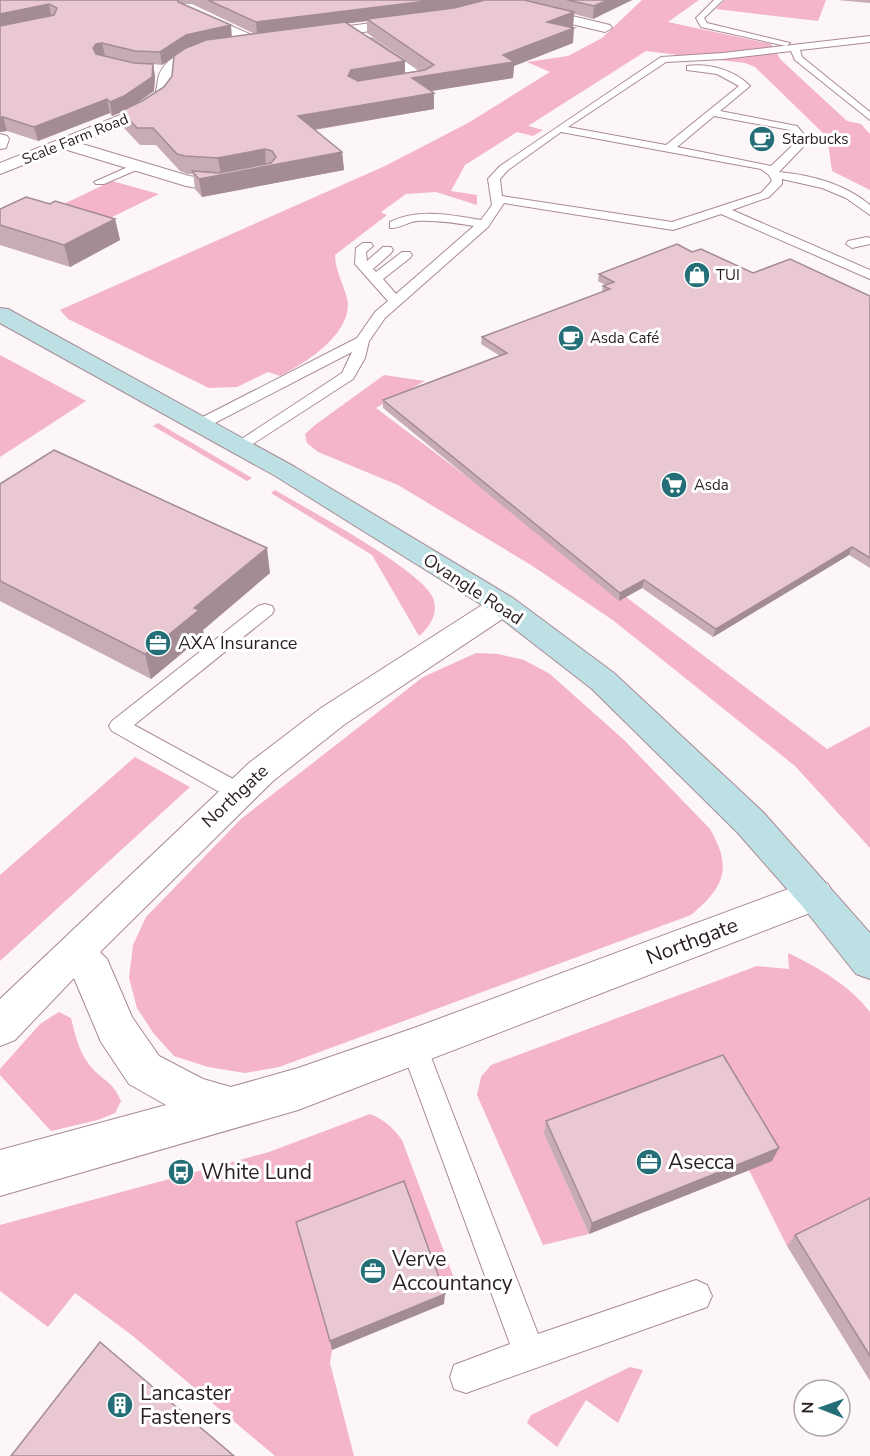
<svg xmlns="http://www.w3.org/2000/svg" width="870" height="1456" viewBox="0 0 870 1456" font-family="'Nunito Sans',sans-serif">
  <style>
    .green { fill: #f4b4ca }
    .lines { fill: none; stroke-linecap: round; stroke-linejoin: round }
    .service-casing { stroke: #a98a94; stroke-width: 2 }
    .minor-casing { stroke: #a98a94; stroke-width: 2 }
    .secondary-casing { stroke: #a98a94; stroke-width: 2 }
    .service { fill: #fff; fill-rule: evenodd }
    .minor { fill: #fff; fill-rule: evenodd }
    .secondary { fill: #bce0e4; fill-rule: evenodd }
    .wall { fill: #c8acb5; fill-rule: evenodd }
    .shaded-wall { fill: #a38c93 }
    .building { fill: #e9c8d2; stroke: #a38c93; stroke-width: 1.5 }
    .labels { text-anchor: middle; stroke-width: 6; stroke-linejoin: round; paint-order: stroke }
    .far-street-label { font-size: 15px; fill: #2c2024; stroke: #fff }
    .far-poi-label { font-size: 15px; fill: #2c2024; stroke: #fff; text-anchor: start }
    .street-label { font-size: 18px; fill: #2c2024; stroke: #fff }
    .poi-label { font-size: 18px; fill: #2c2024; stroke: #fff; text-anchor: start }
    .near-street-label { font-size: 21px; fill: #2c2024; stroke: #fff }
    .near-poi-label { font-size: 21px; fill: #2c2024; stroke: #fff; text-anchor: start }
  </style>
  <rect width="100%" height="100%" fill="#fdf6f8"/>
  <g class="green">
    <path d="M642,0H699L668,22L771,44L781,60L847,121L861,124L870,134V190L832,171L827,137L755,67L745,63L646,51L528,126L543,130L533,136L517,132L465,165L451,191L477,195V205L436,192L406,194L381,212L387,215L335,255C335,273 347,290 348,304C348,337 305,363 280,376L268,372L237,387L209,388L68,319L60,310L385,166L468,123L550,72L527,62L568,56L602,38Z"/>
    <path d="M725,0H826L818,21L716,9Z"/>
    <path d="M112,181L159,194L96,225L49,211Z"/>
    <path d="M0,355L86,401L0,457Z"/>
    <path d="M384,375L425,381L376,408L827,749L870,726V848L795,766L614,621L531,565L398,485L318,452L307,443L305,434L315,425Z"/>
    <path d="M158,423L252,478L247,481L153,426Z"/>
    <path d="M275,490C307,509 418,568 432,596C440,611 430,627 419,636L372,555L271,493Z"/>
    <path d="M476,653L498,654L524,660L550,674L623,739L710,829C733,869 724,887 691,915L279,1067L245,1073L208,1067L174,1056L154,1034L137,1008L129,978L133,945L146,917L241,819L423,677Z"/>
    <path d="M135,757L190,787L0,961V875Z"/>
    <path d="M788,953C818,967 850,986 870,1012V1205L787,1246L749,1170L544,1134L589,1234L543,1245L477,1095L481,1077L491,1065L757,966L789,969Z"/>
    <path d="M59,1012L71,1018C75,1033 78,1050 88,1063C100,1080 112,1079 121,1101L115,1113L98,1120L51,1131L0,1075V1069L40,1024Z"/>
    <path d="M370,1114C385,1120 393,1128 402,1140L457,1286L332,1350L330,1363L354,1456H275L133,1336L75,1293L48,1327L0,1291V1225L269,1152Z"/>
    <path d="M630,1367L643,1370L618,1423L586,1400L557,1447L527,1423L531,1415Z"/>
  </g>
  <g class="lines">
    <defs>
      <g id="service">
        <path d="M714,0H723L704,18L707,23L790,43L786,46L701,27L696,18Z"/>
        <path d="M870,36V42L800,50L802,57L870,112V120L795,60L791,51L723,59L666,62L568,127L666,145L739,86L717,74L687,70V66C708,63 735,70 750,86L720,111L797,126L806,137L803,147L779,172C811,175 845,184 870,205V215L846,198L822,188L782,179V184L769,197L732,210L870,270V279L721,214L673,230L504,203L488,227L385,318L369,341L365,358L353,379L245,449L239,451L231,446L342,373L352,352L207,427H195L193,424L195,421L357,338L375,312L388,301L355,264L356,248L363,243H371L373,246L366,252L367,261L383,247H391L393,250L391,253L373,269L376,272L402,252H410L412,255L410,258L383,279L396,294L474,226C455,223 436,220 417,221C407,222 399,229 390,228V222C418,208 451,215 481,220L492,205L488,179L500,166L661,57L723,53ZM714,116L790,130L796,137L794,144L771,166L677,147ZM561,132L761,169L769,175L772,181L761,193L672,222L502,196L500,179L508,170Z"/>
        <path d="M137,163L142,166L141,168L104,184H96L94,182Z"/>
        <path d="M867,237L870,238V244L852,248L846,244L848,241Z"/>
        <path d="M265,604L272,606L274,610L272,614L134,725L246,786L249,792L246,798L238,801L230,798L112,731L109,726L112,721L258,606Z"/>
        <path d="M414,1035L423,1038L427,1047L538,1334L696,1280L707,1285L712,1296L707,1307L466,1393L454,1389L450,1377L454,1365L510,1344L401,1047L405,1038Z"/>
      </g>
      <g id="minor">
        <path d="M530,6L610,25L612,28L605,32L525,13L524,10Z"/>
        <path d="M190,8L261,39L263,42L261,45H251L185,15L184,12Z"/>
        <path d="M411,18L418,22L416,25L310,39L303,35L310,31Z"/>
        <path d="M368,38L373,39L432,80C425,88 400,91 390,88L388,85L390,82L412,78L363,45L361,42Z"/>
        <path d="M214,44L221,48L219,51C192,58 173,60 172,93C151,121 110,131 79,143L189,176C208,180 228,171 245,175L248,179L245,183L203,189L186,186L64,149L0,174V163L128,112C137,107 150,101 155,93C158,88 157,80 159,75C168,53 193,49 214,44Z"/>
        <path d="M0,134L7,136L9,139L6,148L0,149Z"/>
        <path d="M503,595L513,598L518,605L513,612L345,724L273,781L100,952L107,959L132,1017L159,1056L203,1079L231,1087L298,1068L414,1028L815,879L828,884L834,895L828,906L298,1110L0,1196V1150L166,1105L129,1084L101,1042L74,978L15,1040L0,1046V999L249,763L321,708L493,598Z"/>
      </g>
      <path id="secondary" d="M0,308L8,309L295,467L513,598L614,673L763,812L870,933V979L856,974L802,906L737,832L592,689L493,612L277,477L0,323Z"/>
    </defs>
    <use href="#service" class="service-casing"/>
    <use href="#minor" class="minor-casing"/>
    <use href="#secondary" class="secondary-casing"/>
    <use href="#service" class="service"/>
    <use href="#minor" class="minor"/>
    <use href="#secondary" class="secondary"/>
  </g>
  <g class="wall">
    <path d="M0,0H632L593,19L574,14L573,27L570,28L573,43L514,66L513,78L431,91L434,93V109L315,130L342,152L344,170L202,197L195,189L193,174H187L180,171L156,145H140L124,128L121,112L112,116L110,113L38,141L7,131L0,132ZM182,4H192L255,34L232,37ZM367,21V33L421,71L405,74L347,23ZM174,57L172,76L164,87L142,101L134,105L154,91L155,77L153,64L162,65Z"/>
    <path d="M837,0H870V3Z"/>
    <path d="M50,204L115,219L120,240L70,267L0,245V209Z"/>
    <path d="M692,252L753,273L870,296V568L849,555L713,637L642,588L619,601L383,408V400L500,356L481,344L482,337L602,292L603,286L605,285L598,281L599,274Z"/>
    <path d="M0,484L270,573L203,630L204,635L151,679L0,601Z"/>
    <path d="M546,1121L772,1161L589,1234L544,1134Z"/>
    <path d="M870,1198V1381L787,1246L795,1235Z"/>
  </g>
  <g class="shaded-wall">
    <path d="M435,0H490L454,10L367,19V21L257,35L256,22Z"/>
    <path d="M608,0H632L593,19L594,6Z"/>
    <path d="M49,4L51,16L0,27V14Z"/>
    <path d="M574,12L573,27L546,37L547,22Z"/>
    <path d="M231,25L232,38L187,48L162,65L160,52L186,35Z"/>
    <path d="M574,28L573,43L514,66L513,78L412,94V78L503,55Z"/>
    <path d="M102,43L105,56L95,61L93,48L96,44Z"/>
    <path d="M405,61V77L351,85L348,76L351,70Z"/>
    <path d="M153,64L155,77L154,91L127,110L112,116L110,102Z"/>
    <path d="M434,93V109L299,132L298,116Z"/>
    <path d="M107,99L110,113L38,141L34,127Z"/>
    <path d="M0,117H3L7,131L0,132Z"/>
    <path d="M265,149L266,167L342,152L344,170L202,197L199,179L221,175L218,158Z"/>
    <path d="M115,219L120,240L70,267L64,245Z"/>
    <path d="M852,547L849,555L713,637L716,629Z"/>
    <path d="M267,548L270,573L203,630L204,635L151,679L145,654L194,608Z"/>
    <path d="M644,580L642,588L619,601L620,593Z"/>
    <path d="M779,1148L772,1161L589,1234L592,1223Z"/>
    <path d="M445,1294L444,1304L332,1350L330,1341Z"/>
  </g>
  <g class="building">
    <path d="M0,0H178V2L231,25L186,35L160,52L135,51L102,43L96,44L93,48L96,54L134,63L153,64L152,77L124,96L110,102L107,99L34,127L3,117H0V26L54,15L57,8L49,4L0,14Z"/>
    <path d="M208,0H435L256,22Z"/>
    <path d="M485,0H524L574,12L547,22L574,28L503,55L514,62L412,78L434,93L298,116L342,152L199,179L192,171L219,173L271,163L276,157L272,151L265,149L218,158L185,156L177,154L153,128H137L121,111L142,101L164,87L172,76L174,56L186,48L206,40L345,22L405,61L351,70L348,76L358,81L425,70L434,65L367,19L454,8Z"/>
    <path d="M567,0H608L594,6Z"/>
    <path d="M26,197L50,204L55,201L115,219L64,245L0,225V209Z"/>
    <path d="M677,244L692,252L701,249L753,273L790,259L870,296V558L852,547L716,629L644,580L620,593L383,400L507,353L482,337L610,289L603,286L614,282L599,274Z"/>
    <path d="M54,450L267,548L194,608L199,610L145,654L0,581V484Z"/>
    <path d="M723,1055L779,1148L592,1223L546,1121Z"/>
    <path d="M404,1181L445,1294L330,1341L296,1222Z"/>
    <path d="M870,1198V1356L795,1235Z"/>
    <path d="M100,1342L234,1456H11Z"/>
  </g>
  <defs>
    <symbol id="cafe-disc" viewBox="-11 -11 22 22"><circle r="9.5" fill="#246e77" stroke="#fff"/><path d="M-5.5-4.5H6V0H3Q3 3.5 0 3.5H-2.5Q-5.5 3.5-5.5 0ZM3-3.2v2h1.7v-2ZM-6 4.5H4V6H-6Z" fill="#fff"/></symbol>
    <symbol id="shop-disc" viewBox="-11 -11 22 22"><circle r="9.5" fill="#246e77" stroke="#fff"/><path d="M-5-2.5h2.3a2.7 3.5 0 0 1 5.4 0H5L5.5 6h-11ZM-1.5-2.5h3a1.5 2.3 0 0 0-3 0Z" fill="#fff"/></symbol>
    <symbol id="supermarket-disc" viewBox="-11 -11 22 22"><circle r="9.5" fill="#246e77" stroke="#fff"/><path d="M-6-5.5h2.5l.6 2H6L4.5 2H-2.5L-4.4-4H-6ZM-1.5 3.2a1.3 1.3 0 1 0 .1 0ZM3 3.2a1.3 1.3 0 1 0 .1 0Z" fill="#fff"/></symbol>
    <symbol id="office-disc" viewBox="-11 -11 22 22"><circle r="9.5" fill="#246e77" stroke="#fff"/><path d="M-6-3h4V-5.5h4V-3h4V5H-6ZM-1-4.5V-3h2v-1.5ZM-6 0V1H6V0Z" fill="#fff"/></symbol>
    <symbol id="bus-disc" viewBox="-11 -11 22 22"><circle r="9.5" fill="#246e77" stroke="#fff"/><path d="M-5-6H5V4H4V6H2V4H-2V6H-4V4H-5ZM-3.5-4V0h7V-4ZM-3.5 1.2v1.5H-2V1.2ZM2 1.2v1.5H3.5V1.2Z" fill="#fff"/></symbol>
    <symbol id="building-disc" viewBox="-11 -11 22 22"><circle r="9.5" fill="#246e77" stroke="#fff"/><path d="M-4-6H4V6H1V3H-1V6H-4ZM-2.5-4.3h1.7v1.8h-1.7ZM.8-4.3h1.7v1.8H.8ZM-2.5-1h1.7V.8h-1.7ZM.8-1h1.7V.8H.8Z" fill="#fff"/></symbol>
  </defs>
  <g fill-rule="evenodd">
    <use href="#cafe-disc" x="747" y="124" width="30" height="30"/>
    <use href="#shop-disc" x="682" y="260" width="30" height="30"/>
    <use href="#cafe-disc" x="556" y="323" width="30" height="30"/>
    <use href="#supermarket-disc" x="659" y="470" width="30" height="30"/>
    <use href="#office-disc" x="143" y="628" width="30" height="30"/>
    <use href="#office-disc" x="634" y="1147" width="30" height="30"/>
    <use href="#bus-disc" x="166" y="1157" width="30" height="30"/>
    <use href="#office-disc" x="358" y="1256" width="30" height="30"/>
    <use href="#building-disc" x="105" y="1390" width="30" height="30"/>
  </g>
  <g class="labels">
    <g class="far-street-label">
      <text transform="translate(75 139) rotate(-22)" y="5">Scale Farm Road</text>
    </g>
    <g class="far-poi-label">
      <text x="782" y="144">Starbucks</text>
      <text x="716" y="280">TUI</text>
      <text x="590" y="343">Asda Café</text>
      <text x="694" y="490">Asda</text>
    </g>
    <g class="street-label">
      <text transform="translate(473 589) rotate(33)" y="6">Ovangle Road</text>
      <text transform="translate(235 796) rotate(-43)" y="6">Northgate</text>
    </g>
    <g class="poi-label">
      <text x="178" y="649">AXA Insurance</text>
    </g>
    <g class="near-street-label">
      <text transform="translate(692 941) rotate(-21)" y="7">Northgate</text>
    </g>
    <g class="near-poi-label">
      <text x="668" y="1169">Asecca</text>
      <text x="201" y="1179">White Lund</text>
      <text x="392" y="1266">Verve<tspan x="392" dy="24">Accountancy</tspan></text>
      <text x="140" y="1400">Lancaster<tspan x="140" dy="24">Fasteners</tspan></text>
    </g>
  </g>
  <g transform="translate(822 1408) rotate(271)"><circle r="28" fill="#ffffff" stroke="#aba6a7" stroke-width="1.5"/>
  <path d="M0-4.5L10 22L0 15L-10 22Z" fill="#246e77"/>
  <text y="-9" font-size="16" font-weight="bold" text-anchor="middle" fill="#2c2024">N</text>
  </g>
</svg>
